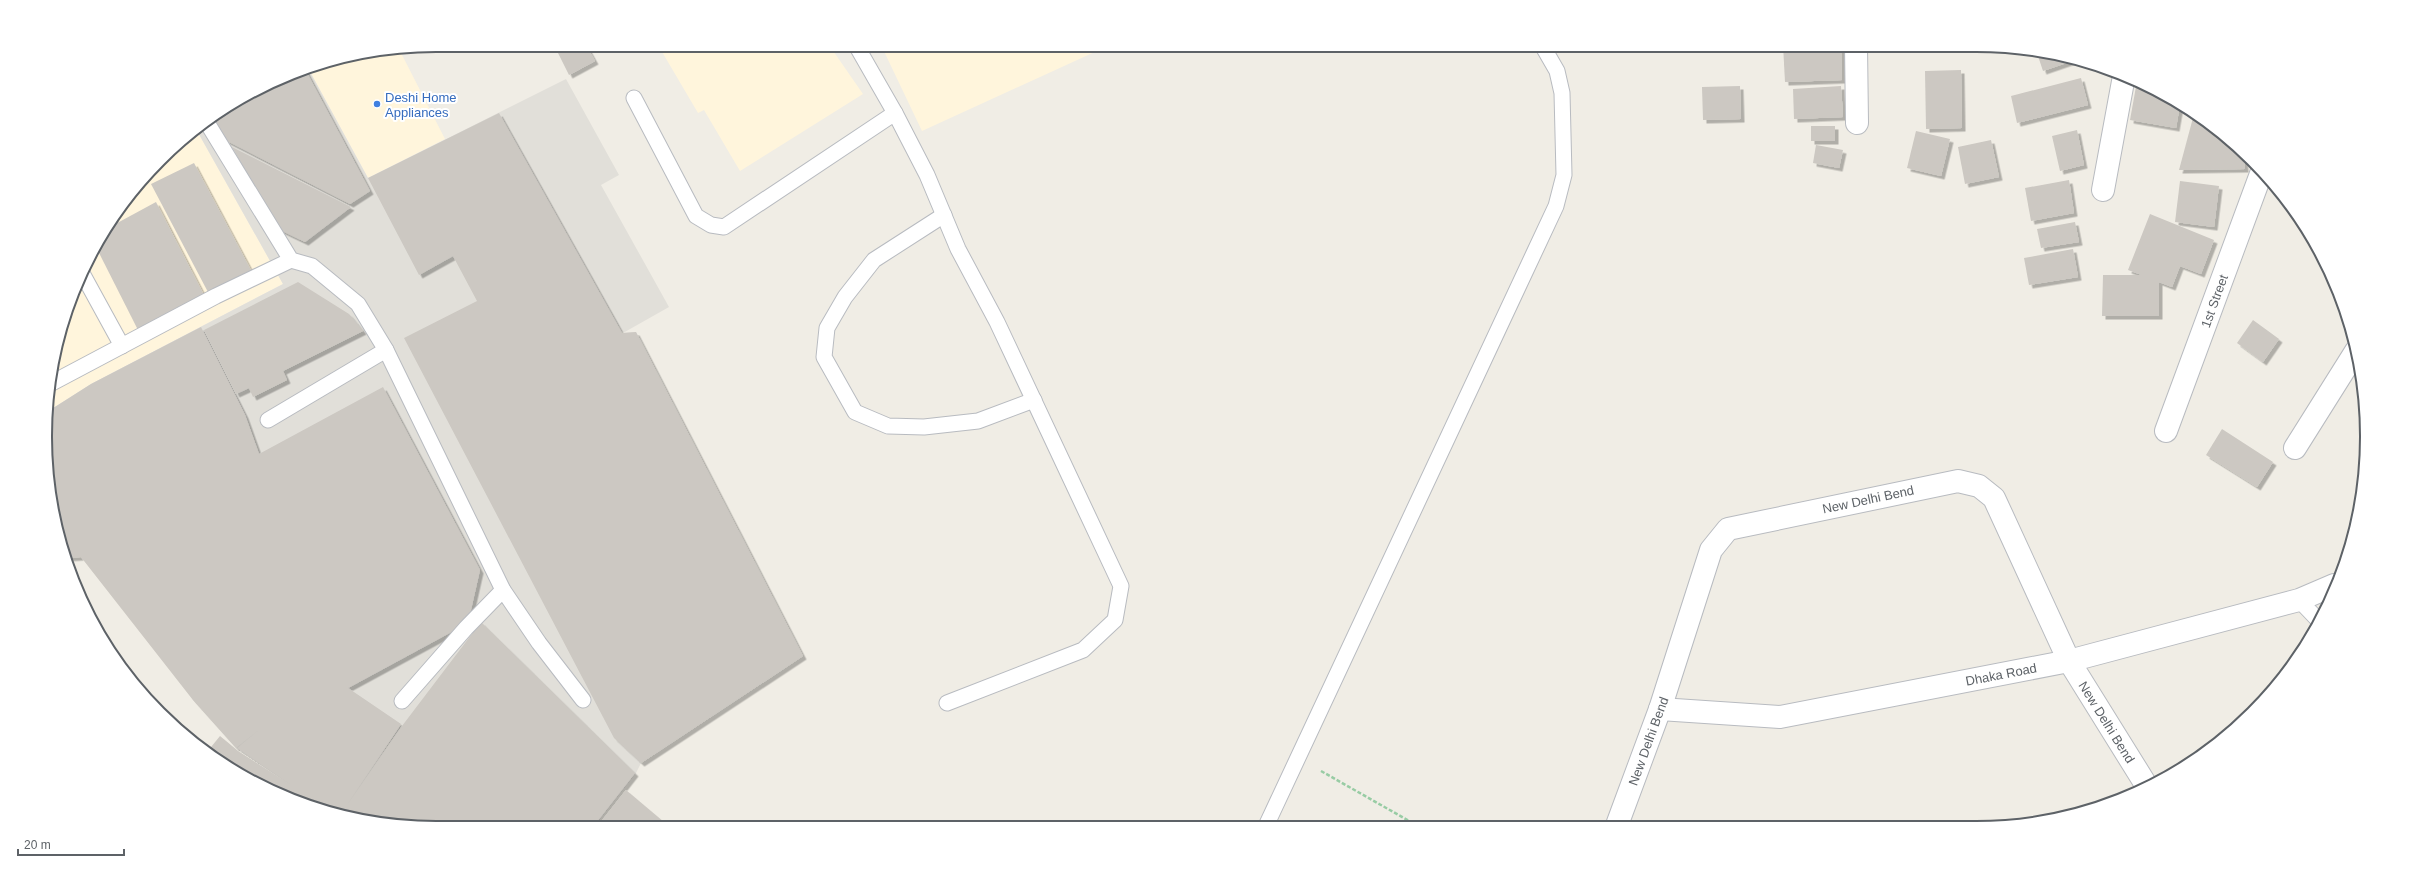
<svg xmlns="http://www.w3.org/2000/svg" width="2412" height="873" viewBox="0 0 2412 873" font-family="Arial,sans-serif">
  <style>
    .commercial { fill: #fff5dc }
    .industrial { fill: #e1dfd9 }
    .building { fill: #ccc8c2; filter: url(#shadow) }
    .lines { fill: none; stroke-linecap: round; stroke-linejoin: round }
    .lane-casing { stroke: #b8bbc0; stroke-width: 17 }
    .street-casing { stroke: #b8bbc0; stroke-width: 24 }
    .path { stroke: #98cca4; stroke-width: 2.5; stroke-dasharray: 4 2; stroke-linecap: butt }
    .lane { stroke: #fff; stroke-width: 15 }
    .street { stroke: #fff; stroke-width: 22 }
    .shop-dot { fill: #3f7fe0; stroke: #fff; stroke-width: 1.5 }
    .labels { text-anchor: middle; stroke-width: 4; stroke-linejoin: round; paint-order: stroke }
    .shop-label { font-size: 13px; fill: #366cbe; stroke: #fff; text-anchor: start }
    .street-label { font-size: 13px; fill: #5d6267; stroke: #fff }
    .rim { fill: none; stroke: #5d6267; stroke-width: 2 }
  </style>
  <defs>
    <filter id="shadow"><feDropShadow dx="3.5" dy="3.5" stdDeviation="0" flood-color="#0004"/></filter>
  </defs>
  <rect width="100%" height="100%" fill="#f0ede5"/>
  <g class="commercial">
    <path d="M658,45H829L863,94L740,171L704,110L698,113Z"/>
    <path d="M881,45H1110L922,131Z"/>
    <path d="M399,49L445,139L368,178L308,68L360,52Z"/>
    <path d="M196,129L283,284L91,384L47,412L48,386L58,335L85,263L126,198L178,142Z"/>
  </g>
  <path class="industrial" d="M308,68L368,178L566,79L619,175L601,185L669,307L623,333L636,332L803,656L641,763L636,773L593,828H437L332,813L236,748L193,700L47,412L91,384L283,284L196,129L219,111L287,75Z"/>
  <g class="building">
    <path d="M554,45H586L595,61L569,75Z"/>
    <path d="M1783,45H1841L1842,80L1785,82Z"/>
    <path d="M2037,53L2077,58L2078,59L2043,71Z"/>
    <path d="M305,69L370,191L350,204L227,141L211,117L287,75Z"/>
    <path d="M1961,70L1962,128L1926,129L1925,71Z"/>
    <path d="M2081,78L2088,105L2017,123L2011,96Z"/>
    <path d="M2137,81L2148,85L2180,105L2176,128L2130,120Z"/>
    <path d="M1740,86L1741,119L1703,120L1702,87Z"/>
    <path d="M1841,86L1843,117L1794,119L1793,89Z"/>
    <path d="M499,113L622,333L636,332L803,656L641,763L614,738L404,338L477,301L453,256L419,275L368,178Z"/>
    <path d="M2194,114L2214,126L2244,154L2245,169L2179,170Z"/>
    <rect x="1811" y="126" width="24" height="15"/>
    <path d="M2077,130L2084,165L2060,171L2052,136Z"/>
    <path d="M1916,131L1950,139L1941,176L1907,168Z"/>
    <path d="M1991,140L1999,177L1965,184L1958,147Z"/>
    <path d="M1816,145L1843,150L1839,168L1813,163Z"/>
    <path d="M232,147L351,207L305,242L278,229Z"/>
    <path d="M194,163L252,272L209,294L151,184Z"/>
    <path d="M2069,180L2074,213L2031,221L2025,188Z"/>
    <path d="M2180,181L2219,186L2214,227L2175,222Z"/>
    <path d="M156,202L205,297L139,332L96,247L108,228Z"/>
    <path d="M2150,214L2214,240L2201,274L2180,266L2172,287L2159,282V316H2102L2103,275H2142L2128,270Z"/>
    <path d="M2075,222L2079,242L2041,248L2037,229Z"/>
    <path d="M2073,249L2078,277L2029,285L2024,258Z"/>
    <path d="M298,282L349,314L363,331L283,371L287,380L253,397L249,388L236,394L204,330Z"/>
    <path d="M2253,320L2279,339L2263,362L2237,343Z"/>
    <path d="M201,327L245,415L259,454L383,387L480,570L468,623L348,688L401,724L347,805L402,726L481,622L635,773L592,828H436L335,815L286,798L219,762L207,752L220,736L238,751L291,785L237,748L260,729L236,748L193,700L81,557L65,558L58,538L46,462L47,412L91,384Z"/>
    <path d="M2361,375L2363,383L2358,380Z"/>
    <path d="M2222,429L2273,462L2257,487L2206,455Z"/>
    <path d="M626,790L671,828H596Z"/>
  </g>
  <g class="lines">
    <defs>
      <g id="lane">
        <path d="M856,45L895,113L927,175L958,249L997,322L1121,586L1115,620L1083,650L947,703"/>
        <path d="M634,98L696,216L711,225L724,227L895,113"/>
        <path d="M206,121L291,260L312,266L358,304L386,350L503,590L539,643L583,700"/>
        <path d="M944,215L874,260L845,297L827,328L824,357L855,412L888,426L924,427L978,421L1034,400"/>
        <path d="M82,273L122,346"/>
        <path d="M48,385L216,296L291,260"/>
        <path d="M268,420L386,350"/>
        <path d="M2299,600L2319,621"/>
        <path d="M402,701L466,628L503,590"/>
        <path d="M1266,826L1556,206L1564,175L1562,93L1557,71L1542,45"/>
      </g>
      <g id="street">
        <path d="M1856,45L1857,123"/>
        <path d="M2103,190L2124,76"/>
        <path d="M2166,431L2262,171"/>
        <path d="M2295,448L2356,351"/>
        <path d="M1660,709L1780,717L2069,661L2299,600L2334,585"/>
        <path d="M1617,825L1660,709L1711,550L1728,529L1958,481L1979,486L1994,498L2069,661L2148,788"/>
      </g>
    </defs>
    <use href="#lane" class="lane-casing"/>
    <use href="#street" class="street-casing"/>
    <path class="path" d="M1321,771L1418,826"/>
    <use href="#lane" class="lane"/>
    <use href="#street" class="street"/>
  </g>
  <circle class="shop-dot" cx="377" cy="104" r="4"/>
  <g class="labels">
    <g class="shop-label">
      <text x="385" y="102">Deshi Home<tspan x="385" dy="15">Appliances</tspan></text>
    </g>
    <g class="street-label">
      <text transform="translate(2214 301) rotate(-70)" y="5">1st Street</text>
      <text transform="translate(1868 499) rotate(-12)" y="5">New Delhi Bend</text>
      <text transform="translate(2001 674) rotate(-11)" y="5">Dhaka Road</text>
      <text transform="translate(2107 722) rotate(58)" y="5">New Delhi Bend</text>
      <text transform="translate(1648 741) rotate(-70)" y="5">New Delhi Bend</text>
    </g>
  </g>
  <path d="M0 0H2412V873H0ZM436 52H1976A384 384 0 0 1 2360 436V437A384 384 0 0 1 1976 821H436A384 384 0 0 1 52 437V436A384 384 0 0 1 436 52Z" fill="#fff" fill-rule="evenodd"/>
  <path class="rim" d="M436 52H1976A384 384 0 0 1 2360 436V437A384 384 0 0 1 1976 821H436A384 384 0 0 1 52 437V436A384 384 0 0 1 436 52Z"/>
  <path d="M18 849v6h106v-6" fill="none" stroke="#5d6267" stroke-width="2"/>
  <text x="24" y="849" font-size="12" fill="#5d6267" stroke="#ffffff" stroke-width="3" paint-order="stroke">20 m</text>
</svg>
